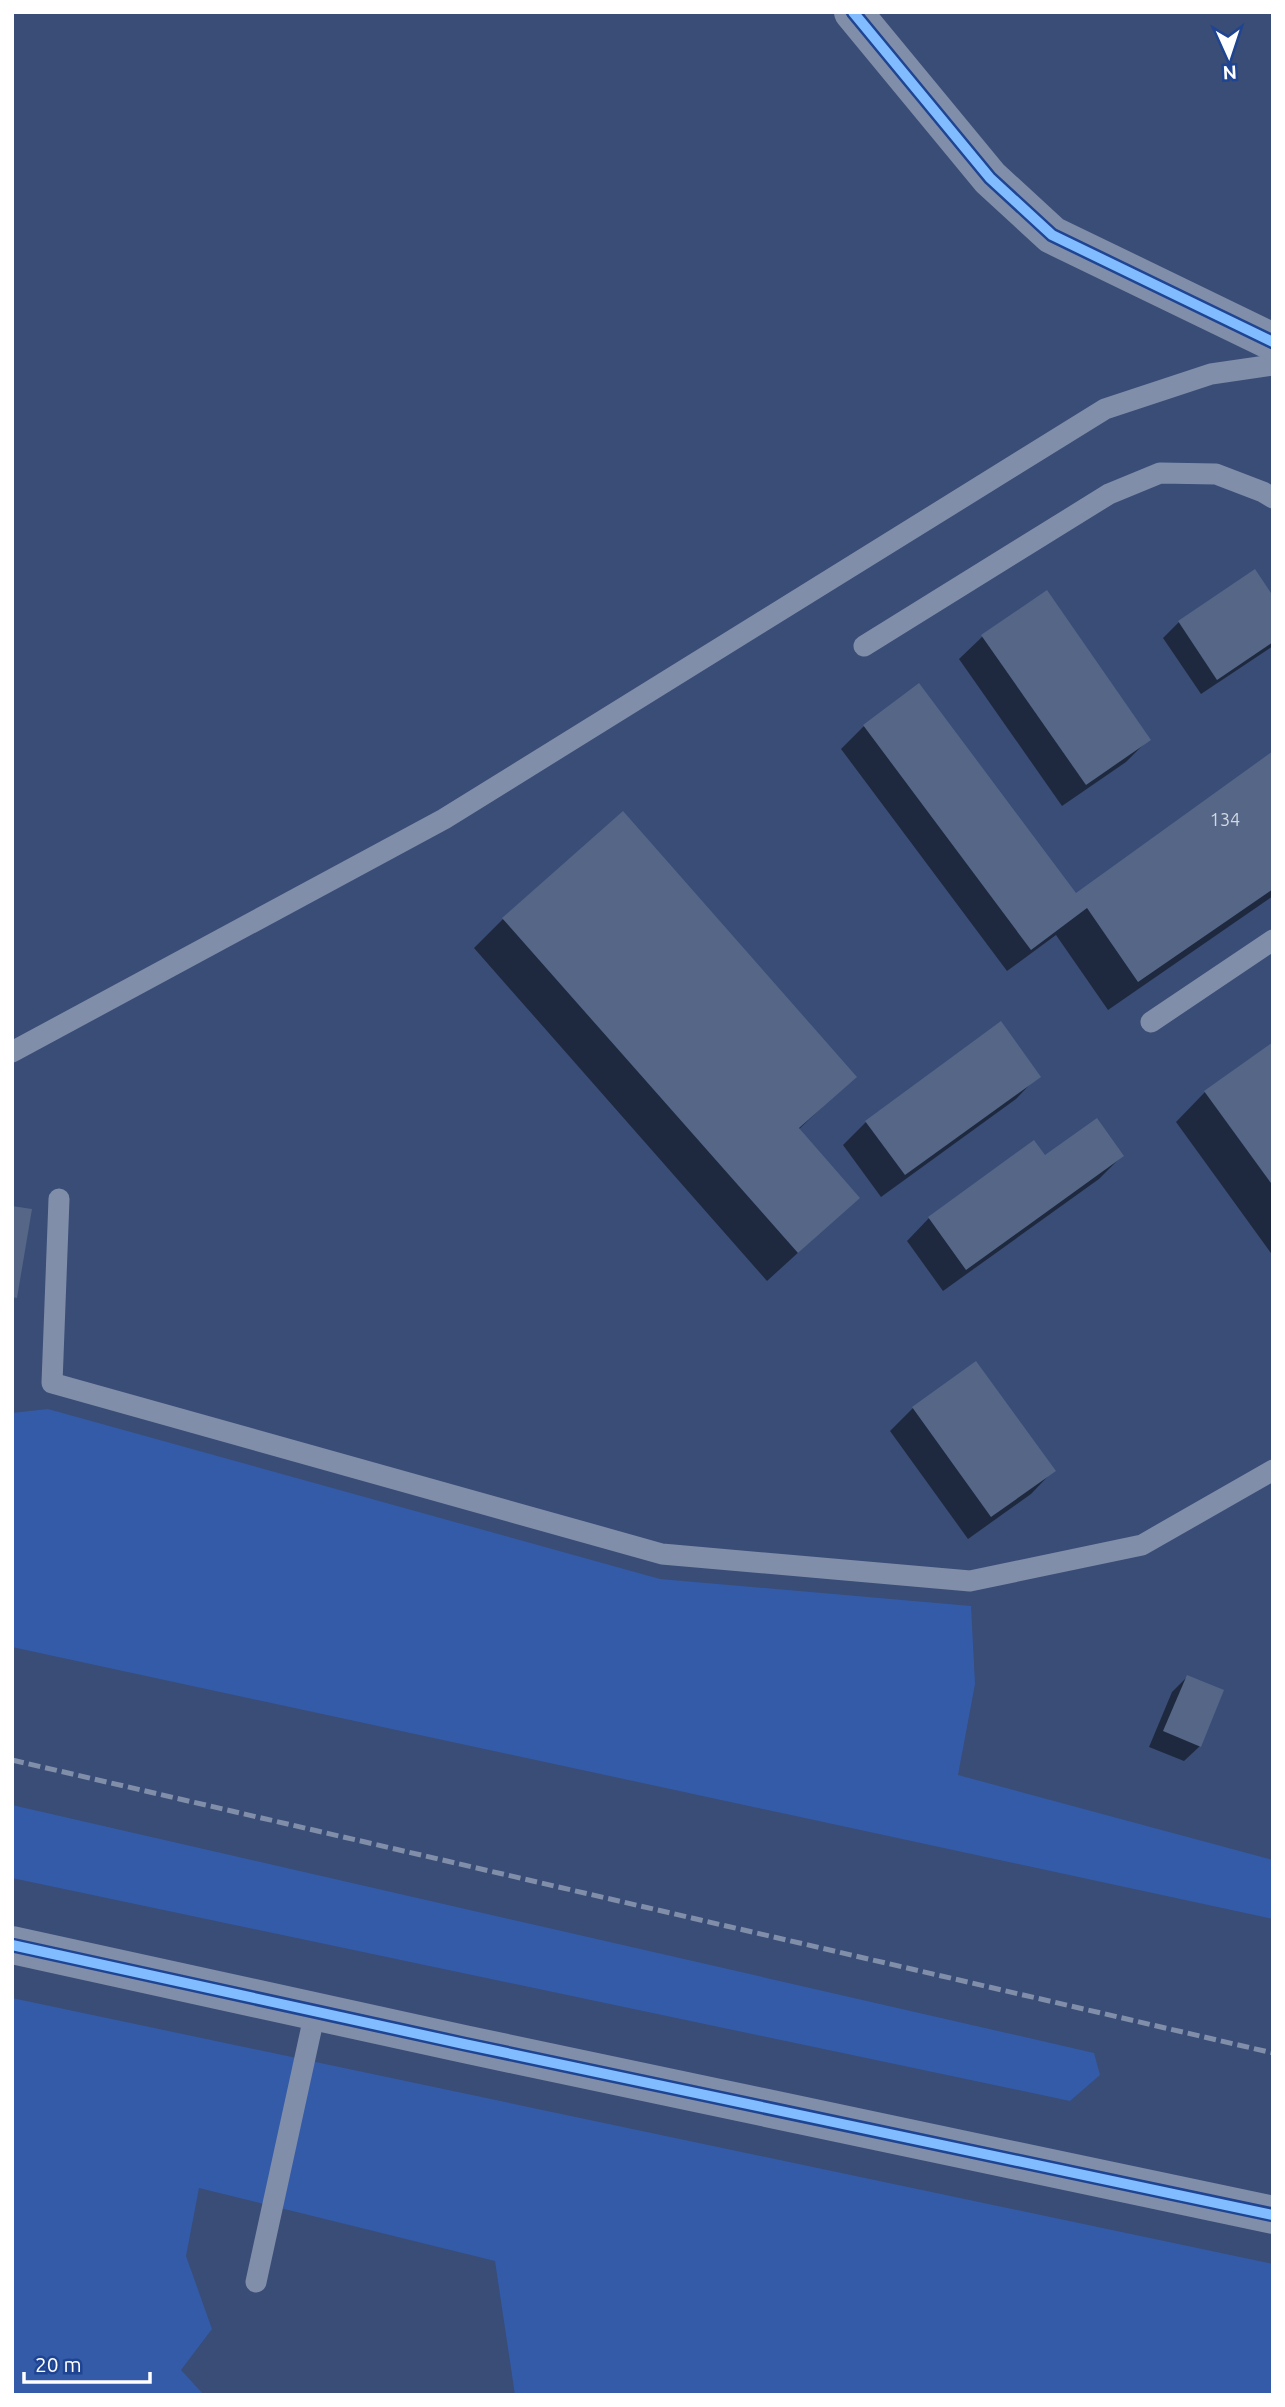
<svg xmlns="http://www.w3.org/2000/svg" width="1285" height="2407" viewBox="0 0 1285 2407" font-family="Ubuntu,sans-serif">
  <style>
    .green { fill: #345ba7 }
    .shadow { fill: #0007 }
    .building { fill: #556687 }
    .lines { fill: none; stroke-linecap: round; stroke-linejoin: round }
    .service { stroke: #808eaa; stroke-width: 21 }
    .minor { stroke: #808eaa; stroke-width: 38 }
    .tertiary { stroke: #808eaa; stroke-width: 38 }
    .rail { stroke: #808ea9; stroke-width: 5; stroke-dasharray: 12 5; stroke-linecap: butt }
    .cycleway-casing { stroke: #1f4491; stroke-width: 15 }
    .cycleway { stroke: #80bcff; stroke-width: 10 }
    .labels { text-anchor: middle; stroke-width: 7; stroke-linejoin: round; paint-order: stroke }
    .number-label { font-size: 18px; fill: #d4d9e1 }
  </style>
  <rect width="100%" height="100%" fill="#394d77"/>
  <g class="green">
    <path d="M48,1409L660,1579L971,1606L975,1684L958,1775L1273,1860V1919L12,1647V1413Z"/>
    <path d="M12,1805L1094,2053L1100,2075L1070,2101L12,1878Z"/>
    <path d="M12,1998L1273,2264V2395H515L495,2261L199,2188L186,2256L212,2329L181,2370L204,2395H12Z"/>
  </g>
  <g class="shadow">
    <path d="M1046,592L1149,739L1126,762L1062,806L959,659L982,637Z"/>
    <path d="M1273,599V646L1201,694L1163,638L1179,622Z"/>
    <path d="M864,726L1076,895L1273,753V896L1108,1010L1056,935L1007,971L841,749Z"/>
    <path d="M503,919L854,1077L798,1130L858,1198L767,1281L474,948Z"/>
    <path d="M1273,1044V1256L1176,1122L1205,1092Z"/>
    <path d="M1038,1076L1016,1099L881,1197L843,1145L866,1122Z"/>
    <path d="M1122,1156L1099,1179L943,1291L907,1241L929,1218L1044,1158Z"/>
    <path d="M913,1408L1053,1471L1031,1494L968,1539L890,1431Z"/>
    <path d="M1187,1677L1200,1746L1184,1761L1149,1747L1172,1692Z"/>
  </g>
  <g class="building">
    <path d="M1255,569L1273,596V642L1217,680L1178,621Z"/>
    <path d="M1047,590L1151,740L1086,785L981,635Z"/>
    <path d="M919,683L1076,893L1273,751V889L1138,982L1087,908L1031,950L863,725Z"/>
    <path d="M623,811L857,1077L799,1128L860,1198L798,1253L502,918Z"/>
    <path d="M1001,1021L1041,1077L905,1175L865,1121Z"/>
    <path d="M1273,1042V1186L1204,1091Z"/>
    <path d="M1097,1118L1124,1156L966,1270L928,1217L1034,1140L1045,1155Z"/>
    <path d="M12,1206L32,1209L17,1298L12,1297Z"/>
    <path d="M976,1361L1056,1471L991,1517L912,1407Z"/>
    <path d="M1187,1675L1224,1690L1201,1747L1163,1731Z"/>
  </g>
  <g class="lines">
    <g class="service">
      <path d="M864,646L1109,494L1160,473L1216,474L1263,492L1273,498"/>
      <path d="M1151,1022L1273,940"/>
      <path d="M12,1052L444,819L1105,409L1211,374L1273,365"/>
      <path d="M59,1199L52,1383L662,1554L970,1581L1142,1545L1273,1470"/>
      <path d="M256,2282L315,2012"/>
    </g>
    <path class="minor" d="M853,12L990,178L1052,235L1273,342"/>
    <path class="tertiary" d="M12,1945L464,2044L1273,2215"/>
    <path class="rail" d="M12,1760L1273,2053"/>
    <defs>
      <g id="cycleway">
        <path d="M853,12L990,178L1052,235L1273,342"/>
        <path d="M12,1945L464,2044L1273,2215"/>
      </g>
    </defs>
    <use href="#cycleway" class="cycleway-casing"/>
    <use href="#cycleway" class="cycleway"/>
  </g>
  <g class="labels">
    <g class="number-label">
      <text x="1225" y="826">134</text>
    </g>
  </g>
  <rect width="1285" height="2407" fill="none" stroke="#ffffff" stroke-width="28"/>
  <g transform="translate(1229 56) rotate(177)" stroke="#1f4491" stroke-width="5" paint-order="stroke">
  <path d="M0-5L12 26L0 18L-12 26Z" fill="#ffffff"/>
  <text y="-10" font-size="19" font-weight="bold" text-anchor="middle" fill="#ffffff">N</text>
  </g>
  <path d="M24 2372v10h126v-10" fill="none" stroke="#ffffff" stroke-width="3.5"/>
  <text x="35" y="2372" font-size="21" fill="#ffffff" stroke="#1f4491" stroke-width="5" paint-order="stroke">20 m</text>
</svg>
